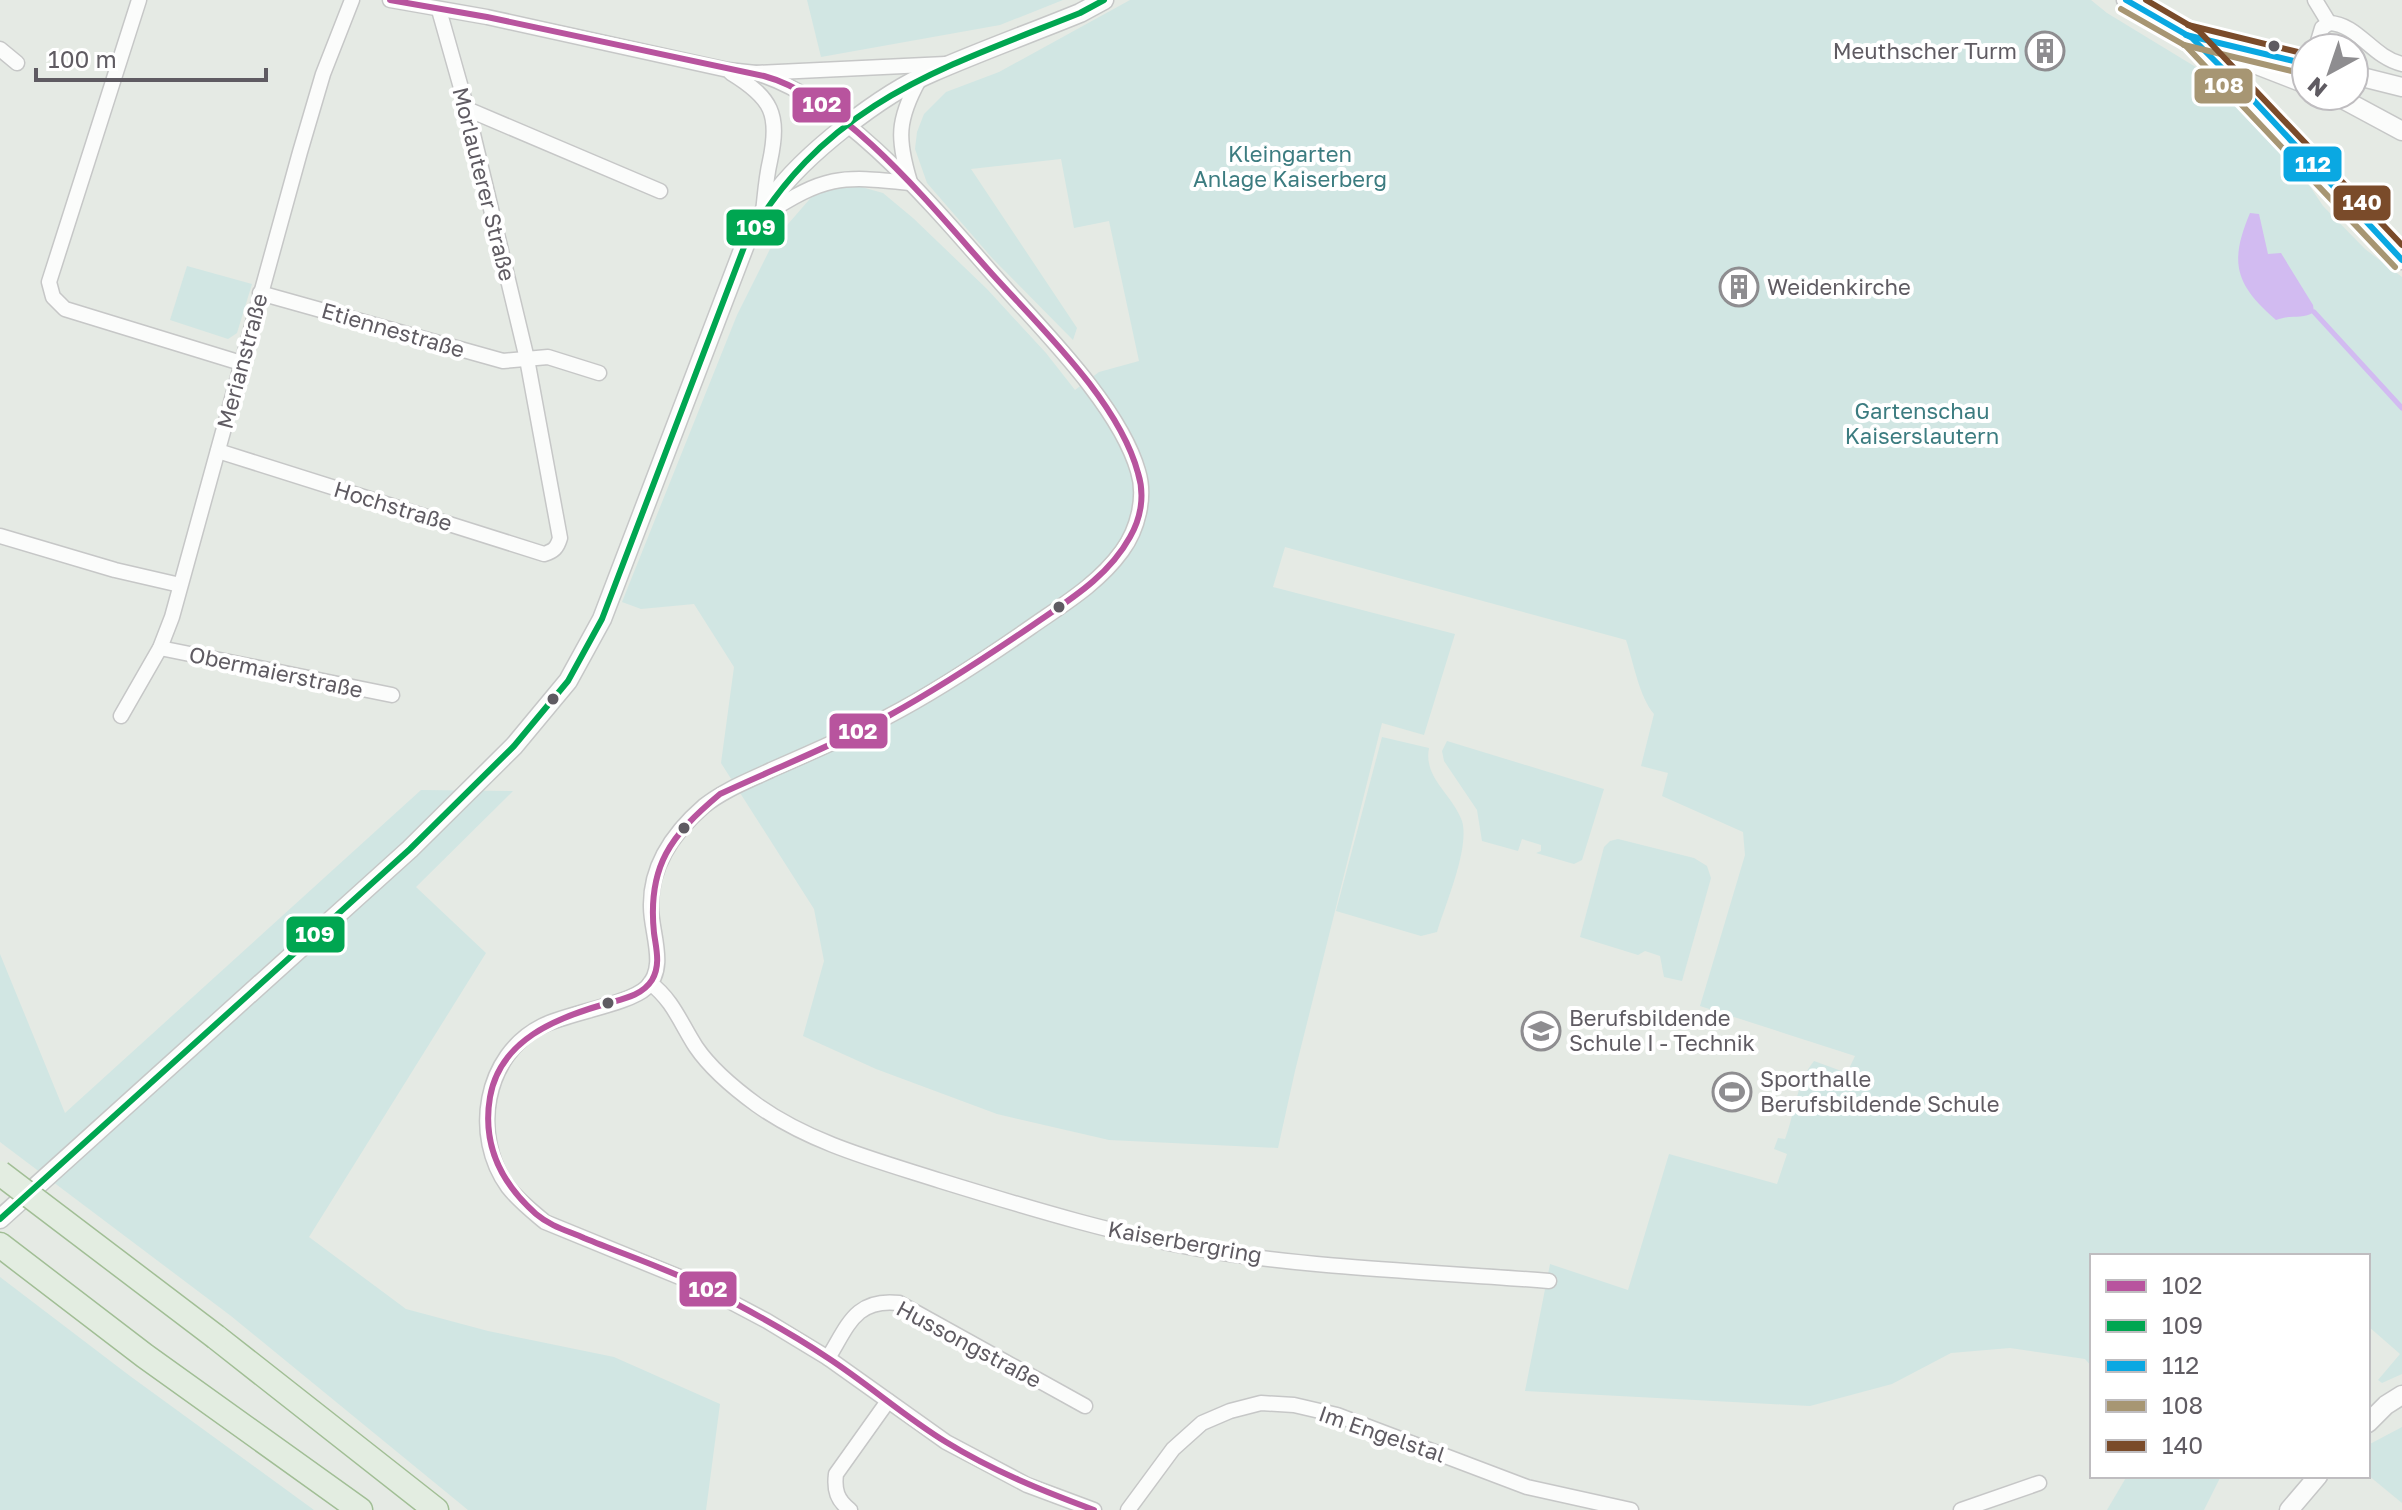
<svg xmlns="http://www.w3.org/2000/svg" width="2402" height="1510" viewBox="0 0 2402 1510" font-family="'Golos Text',sans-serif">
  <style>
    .green { fill: #d1e6e3 }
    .water { fill: #d2bbf1 }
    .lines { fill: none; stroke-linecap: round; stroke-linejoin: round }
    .stream { stroke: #d2bbf1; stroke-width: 5 }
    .street-casing { stroke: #c6c7c7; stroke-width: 17 }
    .secondary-casing { stroke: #c6c7c7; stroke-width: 21 }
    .highway-casing { stroke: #a1be95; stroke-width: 27 }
    .street { stroke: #fbfcfb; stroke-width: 14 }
    .secondary { stroke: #fbfcfb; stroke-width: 18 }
    .highway { stroke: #e3ede1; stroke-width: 24 }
    .highway-bridge-casing { stroke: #a1be95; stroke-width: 27; stroke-linecap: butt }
    .highway-bridge { stroke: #e3ede1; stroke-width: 24 }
    .bus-1-casing { stroke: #fff; stroke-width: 12 }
    .bus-2-casing { stroke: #fff; stroke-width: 12 }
    .bus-3-casing { stroke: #fff; stroke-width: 12 }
    .bus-4-casing { stroke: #fff; stroke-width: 12 }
    .bus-5-casing { stroke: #fff; stroke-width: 12 }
    .bus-1 { stroke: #b8549e; stroke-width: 6 }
    .bus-2 { stroke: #00a651; stroke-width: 6 }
    .bus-3 { stroke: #0aa8e2; stroke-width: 6 }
    .bus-4 { stroke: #a79673; stroke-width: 6 }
    .bus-5 { stroke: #7a4b2a; stroke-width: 6 }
    .bus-dot { fill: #5f5b62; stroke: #fff; stroke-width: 3 }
    .labels { text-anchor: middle; stroke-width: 8; stroke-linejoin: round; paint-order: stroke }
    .poi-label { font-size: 22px; fill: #5f5b62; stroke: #fff; text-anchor: start }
    .park-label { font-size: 22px; fill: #3c7c80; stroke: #fff }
    .street-label { font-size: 22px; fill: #5f5b62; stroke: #fff }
    .line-badge { stroke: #fff; stroke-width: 3 }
    .badge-label { font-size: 22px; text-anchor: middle; font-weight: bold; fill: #fff }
  </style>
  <rect width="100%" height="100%" fill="#e5eae4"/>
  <g class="green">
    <path d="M807,0H1063L1000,25L821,57Z"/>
    <path d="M1130,0H2091L2107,13L2199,69L2232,95L2293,161L2323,206L2365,249L2402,277V1374L2382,1383L2378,1380L2400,1354L2368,1326V1256H2092V1367L2085,1359L2010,1348L1951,1353L1892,1384L1810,1406L1525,1391L1550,1264L1628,1290L1669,1154L1777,1184L1787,1154L1774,1149L1778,1138L1785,1139C1795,1113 1796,1083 1814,1061L1847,1073L1855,1056L1700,1006L1745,855L1743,832L1662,796L1668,773L1641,766L1654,714C1639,696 1634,664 1626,640L1285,547L1273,587L1455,634L1424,735L1382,723L1295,1071L1278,1148L1109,1140L997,1114L876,1069L803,1036L824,961L814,909L721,763L734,667L694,604L641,609L622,602L737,315L775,239L815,193L847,183L883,193L913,218L987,289L1046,353L1075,390L1099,372L1139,361L1109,221L1074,228L1061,159L971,169L1077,328L1073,340L993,259L927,183L915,149L917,132L924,114L946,92L999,72Z"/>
    <path d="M187,266L252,284L237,333L228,339L170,320Z"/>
    <path d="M1382,737L1429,748C1423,778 1453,795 1462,821C1470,848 1445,905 1437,932L1421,936L1336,911Z"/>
    <path d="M1447,741L1604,789L1582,860L1574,864L1536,853L1541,851V845L1522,839L1518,851L1482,841L1477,810L1444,761L1442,751Z"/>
    <path d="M421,790L513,791L416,887L486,953L309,1237L406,1309L488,1331L614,1357L720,1404L706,1510H468L231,1316L0,1142V954L65,1113Z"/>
    <path d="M1618,839L1694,858L1707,866L1711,878L1682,981L1664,977L1660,956L1645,951L1638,955L1580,937L1604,847L1610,841Z"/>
    <path d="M0,1277L130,1376L314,1510H0Z"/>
    <path d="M2402,1427V1503L2368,1475V1445Z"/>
    <path d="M2127,1476H2221L2204,1510H2107Z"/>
  </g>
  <path class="water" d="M2250,213L2259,214L2268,254L2281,253L2313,305L2314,312C2302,320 2290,314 2276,320C2235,284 2229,263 2250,213Z"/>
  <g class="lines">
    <path class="stream" d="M2314,312L2402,408"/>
    <defs>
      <g id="street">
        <path d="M139,0L49,282L53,297L65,309L241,363"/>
        <path d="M390,0L487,17L728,70L756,73L946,64"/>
        <path d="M2315,0L2329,23"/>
        <path d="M2329,23C2358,24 2372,57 2402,64"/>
        <path d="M2316,48L2322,28L2329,23"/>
        <path d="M0,49L17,63"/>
        <path d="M731,73C772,98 780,114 770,161C766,178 765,195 763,212"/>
        <path d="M756,73C853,102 948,225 1015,299C1056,344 1121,412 1138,471C1146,497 1138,529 1122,551C1098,584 1064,604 1031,627C985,659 937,691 887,717C849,736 810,753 771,770C748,781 724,790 704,806C674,832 650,866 651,907C651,933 668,968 646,988C629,1004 568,1013 542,1026C484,1055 471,1136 508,1187C519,1201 532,1211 545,1222L699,1285L767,1321L828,1358L946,1442L1027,1485L1094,1510"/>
        <path d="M467,109L660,191"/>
        <path d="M910,182C897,139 897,120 919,80"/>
        <path d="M764,215C825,176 839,175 910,183"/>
        <path d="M260,293L503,361L548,357L599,373"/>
        <path d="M218,451L544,554C554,551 557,548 560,538L527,359L467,109L439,10"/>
        <path d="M0,536L115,570L180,585"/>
        <path d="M160,648L392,695"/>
        <path d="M121,716L160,648L172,617L300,152L323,74L352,0"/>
        <path d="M650,983C673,1000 681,1024 696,1047C711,1069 735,1089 757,1105C812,1144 879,1161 941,1181C1032,1209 1124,1237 1217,1252C1327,1269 1439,1272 1549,1281"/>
        <path d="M828,1358C848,1326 855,1298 899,1303L1085,1406"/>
        <path d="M850,1510C837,1500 834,1490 836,1474L888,1401"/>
        <path d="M1128,1510L1173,1449L1202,1423L1230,1411L1261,1403L1294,1405L1337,1415L1527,1487L1631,1510"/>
        <path d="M1961,1510L2039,1483"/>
      </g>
      <g id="secondary">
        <path d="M2126,0L2192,38L2306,64"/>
        <path d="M2192,38L2243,89L2402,260"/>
        <path d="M2234,56L2306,84"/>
        <path d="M2354,75L2402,87"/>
        <path d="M2337,96L2402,131"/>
        <path d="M0,1219L410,849L514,746L568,681L602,619L746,242C754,228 762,214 771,200C803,155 881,94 933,72C981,51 1031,33 1080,13L1104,0"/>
        <path d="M2368,1423L2386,1405L2402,1395"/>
        <path d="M2289,1510L2318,1476"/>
      </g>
      <g id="highway">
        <path d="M0,1245L145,1356L360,1510"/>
        <path d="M216,1337L436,1510"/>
      </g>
    </defs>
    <use href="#street" class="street-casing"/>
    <use href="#secondary" class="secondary-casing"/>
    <use href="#highway" class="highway-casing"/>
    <use href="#street" class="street"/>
    <use href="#secondary" class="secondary"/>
    <use href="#highway" class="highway"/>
    <defs>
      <path id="highway-bridge" d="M0,1173L216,1337"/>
    </defs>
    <use href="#highway-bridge" class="highway-bridge-casing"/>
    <use href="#highway-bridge" class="highway-bridge"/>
    <defs>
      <path id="bus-1" d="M390,0L487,17L764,76C846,98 937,213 993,275C1042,329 1119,402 1138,473C1145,495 1141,518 1130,537C1108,577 1069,600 1033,625C986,657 939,688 890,715C835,745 776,768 720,794C671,835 647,866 654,933C656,948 661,965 652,980C642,996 622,999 605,1004C556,1018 500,1040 490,1097C482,1144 501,1183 536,1214C550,1226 568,1231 584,1238C623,1254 664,1268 702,1286C745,1308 788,1331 828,1358C868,1384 905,1417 946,1442C993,1471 1043,1491 1094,1510"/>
      <path id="bus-2" d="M0,1219L410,849L514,746L568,681L602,619L746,242C826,102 940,69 1080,13L1104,0"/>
      <g id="bus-3">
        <path d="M2126,0L2192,38L2243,89L2402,260"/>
        <path d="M2186,35L2306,64"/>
      </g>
      <g id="bus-4">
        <path d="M2121,9L2186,46L2395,267"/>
        <path d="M2184,45L2304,74"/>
      </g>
      <g id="bus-5">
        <path d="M2146,0L2199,31L2402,245"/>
        <path d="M2188,25L2306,54"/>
      </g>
    </defs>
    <use href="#bus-1" class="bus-1-casing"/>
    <use href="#bus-2" class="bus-2-casing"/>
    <use href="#bus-3" class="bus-3-casing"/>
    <use href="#bus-4" class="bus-4-casing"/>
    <use href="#bus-5" class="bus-5-casing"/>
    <use href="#bus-1" class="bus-1"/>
    <use href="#bus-2" class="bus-2"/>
    <use href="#bus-3" class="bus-3"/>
    <use href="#bus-4" class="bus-4"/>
    <use href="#bus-5" class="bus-5"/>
  </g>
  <defs>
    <symbol id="building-ring" viewBox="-11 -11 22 22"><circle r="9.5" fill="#fff" stroke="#8e8d90" stroke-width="1.5"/><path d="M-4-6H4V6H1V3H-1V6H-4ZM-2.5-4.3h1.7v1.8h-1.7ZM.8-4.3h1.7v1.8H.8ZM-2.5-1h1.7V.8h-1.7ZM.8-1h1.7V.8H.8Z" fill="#8e8d90"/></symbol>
    <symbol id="school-ring" viewBox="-11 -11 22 22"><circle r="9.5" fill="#fff" stroke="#8e8d90" stroke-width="1.5"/><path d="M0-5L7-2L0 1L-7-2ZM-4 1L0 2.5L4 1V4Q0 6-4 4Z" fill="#8e8d90"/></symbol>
    <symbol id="stadium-ring" viewBox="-11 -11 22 22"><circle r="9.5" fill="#fff" stroke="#8e8d90" stroke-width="1.5"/><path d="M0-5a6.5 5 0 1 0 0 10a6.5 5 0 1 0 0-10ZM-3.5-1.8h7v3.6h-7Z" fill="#8e8d90"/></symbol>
  </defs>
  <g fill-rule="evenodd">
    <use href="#building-ring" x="2023" y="29" width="44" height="44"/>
    <use href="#building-ring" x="1717" y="265" width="44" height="44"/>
    <use href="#school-ring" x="1519" y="1009" width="44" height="44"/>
    <use href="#stadium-ring" x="1710" y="1070" width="44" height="44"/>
  </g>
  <g class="bus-dot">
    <circle cx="2274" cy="46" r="7"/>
    <circle cx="1059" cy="607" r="7"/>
    <circle cx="553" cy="699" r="7"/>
    <circle cx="684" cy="828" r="7"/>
    <circle cx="608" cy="1003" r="7"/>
  </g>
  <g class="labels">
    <g class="poi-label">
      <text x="2017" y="59" text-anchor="end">Meuthscher Turm</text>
      <text x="1767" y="295">Weidenkirche</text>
      <text x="1569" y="1026">Berufsbildende<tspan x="1569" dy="25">Schule I - Technik</tspan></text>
      <text x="1760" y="1087">Sporthalle<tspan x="1760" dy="25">Berufsbildende Schule</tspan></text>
    </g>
    <g class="park-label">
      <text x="1290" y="162">Kleingarten<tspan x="1290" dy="25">Anlage Kaiserberg</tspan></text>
      <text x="1922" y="419">Gartenschau<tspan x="1922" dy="25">Kaiserslautern</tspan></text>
    </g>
    <g class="street-label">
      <text transform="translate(484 184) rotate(76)" y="8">Morlauterer Straße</text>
      <text transform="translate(393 330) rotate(16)" y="8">Etiennestraße</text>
      <text transform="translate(242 361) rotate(-75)" y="8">Merianstraße</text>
      <text transform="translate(393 506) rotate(17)" y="8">Hochstraße</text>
      <text transform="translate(276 672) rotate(12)" y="8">Obermaierstraße</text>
      <text transform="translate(1185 1242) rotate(10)" y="8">Kaiserbergring</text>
      <text transform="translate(969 1344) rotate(28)" y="8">Hussongstraße</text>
      <text transform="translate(1382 1434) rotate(19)" y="8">Im Engelstal</text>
    </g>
  </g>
  <g class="line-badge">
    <rect x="2193" y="67" width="61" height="38" rx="8" fill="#a79673"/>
    <rect x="791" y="86" width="61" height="38" rx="8" fill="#b8549e"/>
    <rect x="2282" y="145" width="61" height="38" rx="8" fill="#0aa8e2"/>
    <rect x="2332" y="184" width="60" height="38" rx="8" fill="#7a4b2a"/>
    <rect x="725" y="208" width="61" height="39" rx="8" fill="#00a651"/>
    <rect x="828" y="712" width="61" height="38" rx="8" fill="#b8549e"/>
    <rect x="285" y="915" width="61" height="39" rx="8" fill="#00a651"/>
    <rect x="678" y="1270" width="60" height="38" rx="8" fill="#b8549e"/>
  </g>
  <g class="badge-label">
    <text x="2224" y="93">108</text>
    <text x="822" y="112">102</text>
    <text x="2313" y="172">112</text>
    <text x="2362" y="210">140</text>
    <text x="756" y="235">109</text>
    <text x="858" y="739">102</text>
    <text x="315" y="942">109</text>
    <text x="708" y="1297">102</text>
  </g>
  <rect x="2090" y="1254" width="280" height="224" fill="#ffffff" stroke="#bfbdc0" stroke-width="2"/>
  <rect x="2106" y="1280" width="40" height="12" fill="#b8549e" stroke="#bfbdc0" stroke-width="2"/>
  <text x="2162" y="1294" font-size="24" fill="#5f5b62">102</text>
  <rect x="2106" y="1320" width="40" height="12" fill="#00a651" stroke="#bfbdc0" stroke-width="2"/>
  <text x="2162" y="1334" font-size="24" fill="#5f5b62">109</text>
  <rect x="2106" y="1360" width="40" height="12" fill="#0aa8e2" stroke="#bfbdc0" stroke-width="2"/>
  <text x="2162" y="1374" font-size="24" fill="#5f5b62">112</text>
  <rect x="2106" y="1400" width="40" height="12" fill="#a79673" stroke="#bfbdc0" stroke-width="2"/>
  <text x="2162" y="1414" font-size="24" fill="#5f5b62">108</text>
  <rect x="2106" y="1440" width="40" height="12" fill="#7a4b2a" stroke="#bfbdc0" stroke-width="2"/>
  <text x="2162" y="1454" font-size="24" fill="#5f5b62">140</text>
  <g transform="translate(2330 72) rotate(220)"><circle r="38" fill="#ffffff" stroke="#bfbdc0" stroke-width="2"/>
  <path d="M0-6L14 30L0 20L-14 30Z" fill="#8e8d90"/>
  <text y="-12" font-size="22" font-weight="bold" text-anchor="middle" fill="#5f5b62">N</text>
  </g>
  <path d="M36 68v12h230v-12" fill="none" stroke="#5f5b62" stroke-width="4"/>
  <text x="48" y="68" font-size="24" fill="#5f5b62" stroke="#ffffff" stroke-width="6" paint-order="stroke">100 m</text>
</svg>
